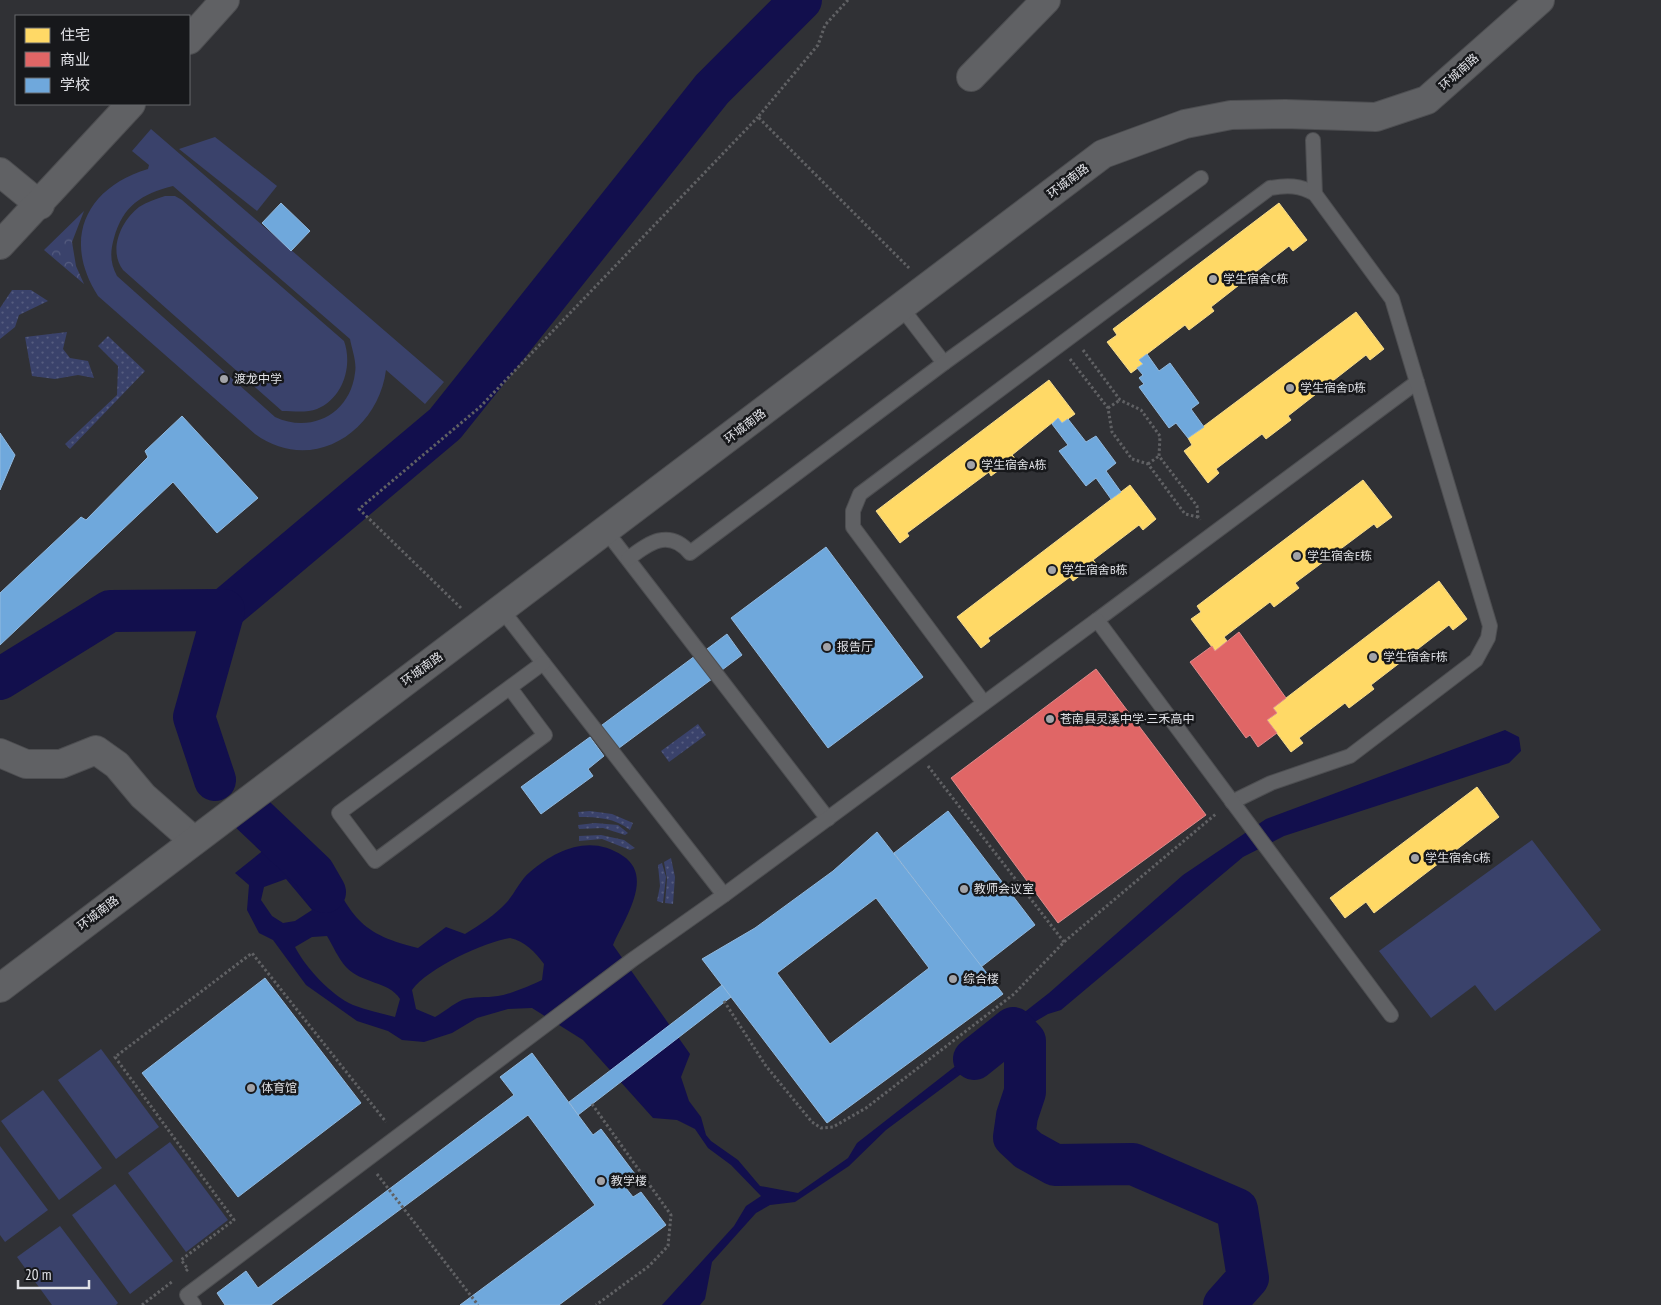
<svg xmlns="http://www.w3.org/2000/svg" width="1661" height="1305" viewBox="0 0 1661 1305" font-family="'PT Sans Narrow','Noto Sans SC',sans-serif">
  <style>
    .green { fill: url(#green-dots) }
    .forest { fill: url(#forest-crowns) }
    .pitch { fill: #3a426b; fill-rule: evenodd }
    .water { fill: #120f4d; fill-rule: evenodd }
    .homes { fill: #ffd966; stroke: #f6db8c }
    .shops { fill: #e06666; stroke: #e08b8c }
    .schools { fill: #6fa8dc; stroke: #91b9df; fill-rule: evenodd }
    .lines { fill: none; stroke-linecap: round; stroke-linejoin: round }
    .river { stroke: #120f4d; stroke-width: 42 }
    .service-casing { stroke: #4d4e51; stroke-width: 16 }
    .minor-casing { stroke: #4d4e51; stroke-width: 30 }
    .secondary-casing { stroke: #4d4e51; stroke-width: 30 }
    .path { stroke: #606164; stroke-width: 3; stroke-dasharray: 2.5 2.5; stroke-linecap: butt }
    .service { stroke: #606164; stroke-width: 14 }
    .minor { stroke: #606164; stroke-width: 28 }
    .secondary { stroke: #606164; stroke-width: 28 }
    .poi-dot { fill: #a2a3a8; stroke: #17181b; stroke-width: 2 }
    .labels { text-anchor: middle; stroke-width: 5; stroke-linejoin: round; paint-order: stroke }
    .street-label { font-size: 12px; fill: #e0e1e6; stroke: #17181b }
    .poi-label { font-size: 12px; fill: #e0e1e6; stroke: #17181b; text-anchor: start }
  </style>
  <defs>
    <pattern id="green-dots" width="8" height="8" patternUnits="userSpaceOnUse" patternTransform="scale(1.25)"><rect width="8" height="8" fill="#3a426b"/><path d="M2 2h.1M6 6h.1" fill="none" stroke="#565d80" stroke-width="1.8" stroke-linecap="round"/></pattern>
    <pattern id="forest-crowns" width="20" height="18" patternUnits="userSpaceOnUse" patternTransform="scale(1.25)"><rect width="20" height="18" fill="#3a426b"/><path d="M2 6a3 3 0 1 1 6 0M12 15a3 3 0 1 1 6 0" fill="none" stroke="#565d80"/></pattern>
  </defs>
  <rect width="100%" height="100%" fill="#303135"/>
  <g class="green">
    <path d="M12,290H31L48,301L19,315L15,327L0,339V308Z"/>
    <path d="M67,332L63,349L70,358L88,361L94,378L78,375L55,379L32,376L25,337Z"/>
    <path d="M108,336L145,371L70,449L65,444L117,395L118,366L98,346Z"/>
    <path d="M698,724L706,735L669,762L661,751Z"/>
    <path d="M590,811L612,814L633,823L630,830C615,818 597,817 579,817L578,812Z"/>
    <path d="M595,823L618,825L628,833L625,835L603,828L579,829L578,825Z"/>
    <path d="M601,835L624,840L635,848L630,850L602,839L579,841V836Z"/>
    <path d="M671,858L675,877L673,904L665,903L667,879L664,862Z"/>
    <path d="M662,863L666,877L663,903L657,901L660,886L658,865Z"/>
  </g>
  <path class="forest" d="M84,211L72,242L76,266L84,284L44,250Z"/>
  <g class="pitch">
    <path d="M151,129L444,382L425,404L386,370C378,433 311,475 255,434L98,296C62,240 85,188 148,169L149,165L132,151ZM173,186L350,339C352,350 357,362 355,373C350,414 311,434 275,417L117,276C110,263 110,252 114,238C123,206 141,194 173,186Z"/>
    <path d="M215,137L277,186L257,211L179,149Z"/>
    <path d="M165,196H175L182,200L344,341C353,366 343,398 317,409C307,413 293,411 282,411L123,270C108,250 121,221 139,207C147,202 156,199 165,196Z"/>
    <path d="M1532,840L1601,930L1495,1011L1475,985L1431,1018L1379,951Z"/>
    <path d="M101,1049L159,1127L116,1159L58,1080Z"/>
    <path d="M43,1090L102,1168L59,1200L1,1121Z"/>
    <path d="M170,1142L228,1220L186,1252L128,1173Z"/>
    <path d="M0,1146L48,1210L5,1242L0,1235Z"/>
    <path d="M115,1184L173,1261L130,1294L72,1215Z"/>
    <path d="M60,1226L118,1303L116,1305H52L17,1257Z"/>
  </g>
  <path class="water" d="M1505,730L1519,737L1521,751L1509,763L1284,836L1243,857L1061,1010L1048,1014L1026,1027L993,1054L976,1063L886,1130L849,1166L795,1202L770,1205L756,1213L712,1262L705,1299L700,1305H662L734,1226L746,1206L761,1196L731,1165L708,1148L695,1129L677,1120L653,1118L583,1040L532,1008L508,1009L477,1018L452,1033L424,1042L402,1040L388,1031L357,1021L306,985L273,940L259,933L247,910L249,885L235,873L270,845L299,850L322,858C350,911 354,933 418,948L446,927L465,934C480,925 495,915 507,902C515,893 520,880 530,872C557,849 591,834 623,856C655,877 623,921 613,945L690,1054L681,1077L689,1101L701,1117L706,1135L711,1141L738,1160L760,1186L798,1193L848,1158L857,1143L1049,993L1183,875L1266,819ZM286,879L312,910L295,921L283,923L272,916L261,900L264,887ZM327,936C333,946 338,958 346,967C362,984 389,981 400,999L395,1017C381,1013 366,1010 353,1005C332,996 305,967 295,947L312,937ZM510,938C525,941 535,952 544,964L542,980C532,985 508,995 498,996C486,998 473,996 462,1000C453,1004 444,1012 435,1017L416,1009L412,990C428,968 484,942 510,938Z"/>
  <g class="homes">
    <path d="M1279,203L1307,240L1293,251L1289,246L1211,307L1214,311L1189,330L1185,325L1139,360L1143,364L1131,373L1107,342L1117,335L1113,329Z"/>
    <path d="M1356,312L1384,349L1370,360L1366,355L1288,416L1291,420L1266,439L1262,434L1216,469L1219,473L1208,483L1184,451L1192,445L1188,438Z"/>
    <path d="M1049,380L1075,414L1062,423L1058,418L1012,455L1015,458L991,476L989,472L907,533L909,536L900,543L876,511Z"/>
    <path d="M1363,480L1392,517L1377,528L1374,524L1295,583L1299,588L1274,607L1270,602L1224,637L1227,641L1215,651L1191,619L1201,612L1197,606Z"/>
    <path d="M1130,485L1156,519L1143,530L1139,525L1093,560L1096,563L1073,581L1070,577L988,638L990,641L981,648L957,617Z"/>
    <path d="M1439,581L1467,619L1453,630L1449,625L1371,685L1374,689L1349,708L1345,703L1299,738L1303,743L1291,752L1267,720L1277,713L1273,708Z"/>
    <path d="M1477,787L1499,817L1374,913L1366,902L1345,918L1330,898Z"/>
  </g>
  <g class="shops">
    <path d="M1239,632L1286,698L1273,708L1277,713L1267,720L1277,733L1258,747L1250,735L1246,738L1190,662L1212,646L1215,651Z"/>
    <path d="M1096,669L1206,815L1058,923L951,778Z"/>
  </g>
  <g class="schools">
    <path d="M281,203L310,231L291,251L262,223Z"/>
    <path d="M1147,354L1159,371L1170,363L1199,403L1191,409L1204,427L1188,438L1176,423L1169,428L1139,387L1144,384L1139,378L1143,375L1137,368L1143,364L1139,360Z"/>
    <path d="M182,416L258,498L217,533L173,482L0,645V593L81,517L86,520L148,457L145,451Z"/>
    <path d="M1058,418L1062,423L1068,419L1086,442L1096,436L1116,463L1106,471L1121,492L1111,499L1096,478L1086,486L1059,451L1068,445L1052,424Z"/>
    <path d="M0,433L15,455L0,490Z"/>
    <path d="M826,547L923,677L828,748L731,618Z"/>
    <path d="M727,634L742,655L722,670L707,649Z"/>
    <path d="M699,653L716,676L615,751L598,728Z"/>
    <path d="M590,737L604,756L588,769L593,776L541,814L521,787Z"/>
    <path d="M948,811L1035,925L981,967L894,853Z"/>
    <path d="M877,832L1003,994L827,1123L702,959L755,928L833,871ZM876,898L929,968L830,1044L777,973Z"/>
    <path d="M265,978L361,1103L238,1197L142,1073Z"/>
    <path d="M722,985L731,997L578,1115L569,1102Z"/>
    <path d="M532,1053L593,1135L601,1129L635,1174L622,1183L633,1197L641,1192L666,1225L559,1305H460L595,1205L528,1115L271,1305H225L217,1293L246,1271L258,1288L514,1095L500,1077Z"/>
  </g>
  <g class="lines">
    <g class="river">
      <path d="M224,610L445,424L712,89L801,0"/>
      <path d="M0,679L110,611L224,610L194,717L215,780"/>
      <path d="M252,814L314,873L325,892"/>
      <path d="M974,1059L1013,1028L1025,1041V1092L1017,1116L1014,1137L1028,1150L1055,1165L1133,1164L1237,1209L1248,1278L1224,1305"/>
    </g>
    <defs>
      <g id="service">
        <path d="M901,307L944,363"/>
        <path d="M606,531L828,819"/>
        <path d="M628,559C648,543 669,528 690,553L944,363L1201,178"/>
        <path d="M502,610L724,895"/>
        <path d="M1097,620L1417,382"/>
        <path d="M510,688L545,735L375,861L339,813L543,663"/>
        <path d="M984,703L853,527V511L860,494L1270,188C1287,185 1300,185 1315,194"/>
        <path d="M1232,802L1271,783L1350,756L1476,660L1488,638L1490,626L1392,299L1315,194L1313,140"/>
        <path d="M194,1305L187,1295L632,960L724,895L1097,620L1391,1015"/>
      </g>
      <g id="minor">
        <path d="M189,40L225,0"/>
        <path d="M971,77L1046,0"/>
        <path d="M0,172L40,205"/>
        <path d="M0,245L131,104"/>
        <path d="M0,753L26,764H61L96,750L117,765L143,796L193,840"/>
      </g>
      <path id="secondary" d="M0,988L1103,154L1185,124L1231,115L1285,114L1376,117L1427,100L1540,0"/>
    </defs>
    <use href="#service" class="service-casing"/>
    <use href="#minor" class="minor-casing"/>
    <use href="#secondary" class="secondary-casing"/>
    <g class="path">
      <path d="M848,0L825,25L818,45L758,117L910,269"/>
      <path d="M1083,350L1120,400L1141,410L1160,436L1159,456L1197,506L1198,517L1200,520"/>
      <path d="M1070,359L1108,408L1112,432L1132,459L1148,464L1185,514L1198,517"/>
      <path d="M1108,408L1120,400"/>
      <path d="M1148,464L1159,456"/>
      <path d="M461,608L359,509L480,407L758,117"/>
      <path d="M928,766L1064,942"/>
      <path d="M724,1001L766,1066L812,1122L821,1128L833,1127L866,1108L1014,994L1064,942L1217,813"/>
      <path d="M592,1104L671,1215L668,1246L649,1266L596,1305"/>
      <path d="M377,1174L478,1305"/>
      <path d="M186,1271L188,1269L181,1260L234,1220L115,1057L252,953L386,1122"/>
      <path d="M142,1305L173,1281"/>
    </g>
    <use href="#service" class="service"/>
    <use href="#minor" class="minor"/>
    <use href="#secondary" class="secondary"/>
  </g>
  <g class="poi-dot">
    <circle cx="1213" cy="279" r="5"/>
    <circle cx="224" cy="379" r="5"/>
    <circle cx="1290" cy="388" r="5"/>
    <circle cx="971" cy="465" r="5"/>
    <circle cx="1297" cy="556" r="5"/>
    <circle cx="1052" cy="570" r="5"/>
    <circle cx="827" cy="647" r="5"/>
    <circle cx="1373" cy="657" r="5"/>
    <circle cx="1050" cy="719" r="5"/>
    <circle cx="1415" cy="858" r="5"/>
    <circle cx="964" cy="889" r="5"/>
    <circle cx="953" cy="979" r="5"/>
    <circle cx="251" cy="1088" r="5"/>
    <circle cx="601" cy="1181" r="5"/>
  </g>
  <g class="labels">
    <g class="street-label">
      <text transform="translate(1459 72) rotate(-42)" y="4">环城南路</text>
      <text transform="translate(1068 181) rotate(-37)" y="4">环城南路</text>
      <text transform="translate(745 426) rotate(-37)" y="4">环城南路</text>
      <text transform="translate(422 669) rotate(-36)" y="4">环城南路</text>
      <text transform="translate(98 913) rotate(-37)" y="4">环城南路</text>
    </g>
    <g class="poi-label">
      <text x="1223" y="283">学生宿舍C栋</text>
      <text x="234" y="383">渡龙中学</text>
      <text x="1300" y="392">学生宿舍D栋</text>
      <text x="981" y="469">学生宿舍A栋</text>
      <text x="1307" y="560">学生宿舍E栋</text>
      <text x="1062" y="574">学生宿舍B栋</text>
      <text x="837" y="651">报告厅</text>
      <text x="1383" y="661">学生宿舍F栋</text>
      <text x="1060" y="723">苍南县灵溪中学·三禾高中</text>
      <text x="1425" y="862">学生宿舍G栋</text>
      <text x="974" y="893">教师会议室</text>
      <text x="963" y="983">综合楼</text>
      <text x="261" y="1092">体育馆</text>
      <text x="611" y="1185">教学楼</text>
    </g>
  </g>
  <rect x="15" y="15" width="175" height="90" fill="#17181b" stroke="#67686c"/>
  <rect x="25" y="28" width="25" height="15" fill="#ffd966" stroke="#67686c"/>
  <text x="60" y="40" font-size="15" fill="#e0e1e6">住宅</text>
  <rect x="25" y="52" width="25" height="15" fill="#e06666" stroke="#67686c"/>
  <text x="60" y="65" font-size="15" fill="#e0e1e6">商业</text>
  <rect x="25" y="78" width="25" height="15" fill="#6fa8dc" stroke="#67686c"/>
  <text x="60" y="90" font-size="15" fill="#e0e1e6">学校</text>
  <path d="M18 1280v8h71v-8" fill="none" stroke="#e0e1e6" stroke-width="2.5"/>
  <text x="25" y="1280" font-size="15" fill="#e0e1e6" stroke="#17181b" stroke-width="4" paint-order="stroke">20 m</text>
</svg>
